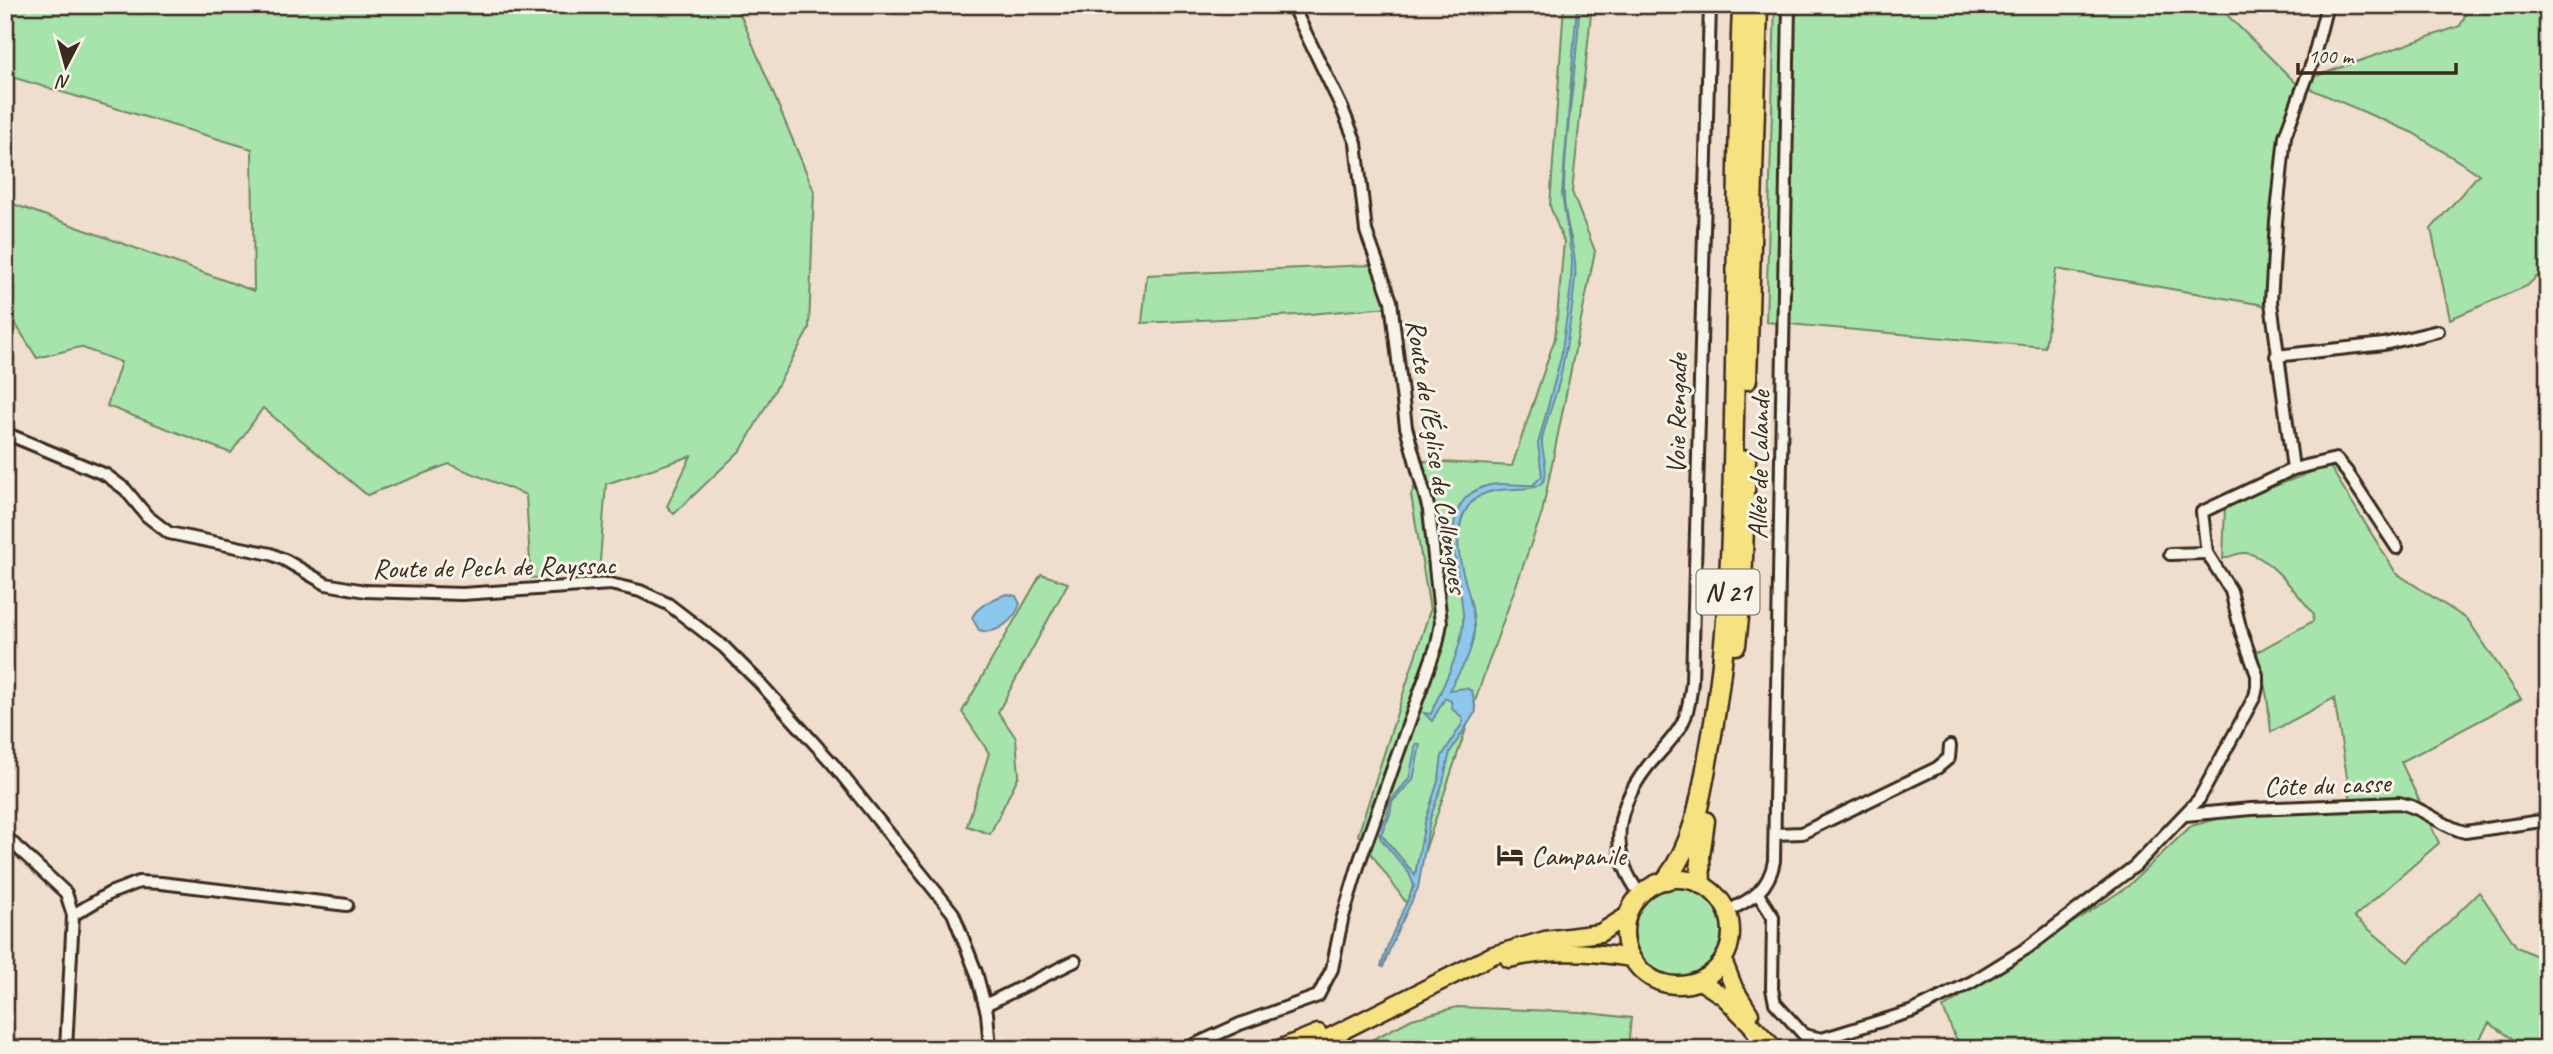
<svg xmlns="http://www.w3.org/2000/svg" width="2553" height="1054" viewBox="0 0 2553 1054" font-family="Caveat,sans-serif">
  <style>
    .green { fill: #a7e4ab; stroke: #718764; stroke-width: 2 }
    .water { fill: #8bc8eb; stroke: #6b8999; stroke-width: 2 }
    .lines { fill: none; stroke-linecap: round; stroke-linejoin: round }
    .minor-casing { stroke: #3b2a1e; stroke-width: 16 }
    .primary-casing { stroke: #3b2a1e; stroke-width: 21 }
    .trunk-casing { stroke: #3b2a1e; stroke-width: 23 }
    .minor { stroke: #f7f3e8; stroke-width: 10 }
    .primary { stroke: #f7e281; stroke-width: 16 }
    .trunk { stroke: #f7e281; stroke-width: 18 }
    .labels { text-anchor: middle; stroke-width: 6; stroke-linejoin: round; paint-order: stroke }
    .shield { fill: #f7f3e8; stroke: #73665b; stroke-width: 2 }
    .shield-label { font-size: 26px; font-weight: bold; fill: #3b2a1e }
    .street-label { font-size: 28px; fill: #3b2a1e; stroke: #f7f3e8 }
    .poi-label { font-size: 28px; fill: #3b2a1e; stroke: #f7f3e8; text-anchor: start }
  </style>
  <rect width="100%" height="100%" fill="#efddcd"/>
  <filter id="ink" filterUnits="userSpaceOnUse"><feTurbulence type="fractalNoise" baseFrequency=".0143" numOctaves="2"/><feDisplacementMap in="SourceGraphic" scale="14" xChannelSelector="R" yChannelSelector="G"/><feConvolveMatrix kernelMatrix="1 2 1 2 8 2 1 2 1" color-interpolation-filters="sRGB"/></filter>
  <g filter="url(#ink)">
    <g class="green">
      <path d="M5,5H731L741,16L814,191L809,329L742,449L674,514L667,506L691,456L606,484L599,573L531,578L526,495L449,464L367,495L263,408L231,453L107,406L121,362L80,347L37,358L13,320L5,319V201L254,291L252,149L5,75Z"/>
      <path d="M1564,5H1592L1572,192L1595,251L1542,513L1485,672L1407,904L1358,835L1430,610L1411,495L1424,461L1512,466L1555,338L1564,242L1550,206Z"/>
      <path d="M1775,5H2222L2221,9L2296,83L2460,26L2470,5H2536L2548,21V266L2527,286L2450,319L2431,229L2479,174L2413,133L2297,83L2281,131L2264,305L2056,269L2045,347L1766,322Z"/>
      <path d="M1370,265L1390,307L1298,315L1142,323L1147,275Z"/>
      <path d="M2329,465L2396,573L2468,620L2521,699L2401,762L2439,843L2354,917L2408,962L2479,892L2517,947L2548,961V1049H2528L2489,1023L2474,1049H1967L1955,1037L1943,1008L2127,887L2191,826L2233,815L2352,807L2334,698L2271,732L2267,697L2257,652L2313,621L2314,614C2299,597 2268,553 2244,553C2237,553 2229,557 2223,559L2225,506Z"/>
      <path d="M1041,574L1068,583L998,712L1016,738L1019,775L990,834L967,826L989,753L962,712Z"/>
      <circle cx="1678" cy="932" r="45"/>
      <path d="M1457,1007L1580,1012L1631,1018L1628,1049H1354L1412,1019Z"/>
    </g>
    <g class="water">
      <path d="M1577,5H1579L1578,32C1574,85 1564,143 1564,195C1564,224 1578,250 1575,279C1572,313 1567,346 1560,379C1555,399 1546,419 1542,440C1541,452 1548,464 1545,477C1538,504 1476,468 1461,522C1450,560 1476,595 1474,632C1472,655 1460,671 1449,690L1466,688L1472,691L1476,711L1450,752L1443,782L1430,819L1418,888L1395,936L1383,967L1381,966L1389,942L1414,886L1409,873L1381,839L1378,832L1387,816L1390,801L1409,779L1416,744L1420,745L1413,780L1392,802L1390,815L1381,834L1415,875L1425,822L1439,778L1442,756L1463,722L1462,717L1452,709L1451,701L1445,698L1432,721L1424,713L1431,714C1443,683 1460,657 1463,623C1466,583 1426,500 1490,485C1504,482 1519,486 1533,485L1542,476L1538,444L1561,357L1571,286L1572,260L1562,194Z"/>
      <path d="M1007,594L1016,596L1020,604C1015,619 997,636 979,630L972,618C977,605 995,598 1007,594Z"/>
    </g>
    <g class="lines">
      <defs>
        <g id="minor">
          <path d="M2276,356L2384,344L2438,331"/>
          <path d="M5,433L106,475L125,489L147,516L169,533L271,554L285,560L326,584L365,591L462,594L610,584L640,591L668,604L724,647L758,681L833,764L953,913L976,972L987,1013L990,1049"/>
          <path d="M2293,469L2271,302L2276,222L2285,136L2312,63L2327,5"/>
          <path d="M2170,554L2207,553"/>
          <path d="M2185,815L2251,809L2399,803C2426,808 2442,827 2465,832L2548,820"/>
          <path d="M1775,834L1802,833L1937,768L1949,758L1950,746"/>
          <path d="M5,836L66,893L73,915L66,1049"/>
          <path d="M1640,894C1607,850 1616,807 1648,766C1660,752 1673,740 1682,724C1689,711 1690,696 1692,682L1710,5"/>
          <path d="M1758,894L1773,917L1772,989L1775,1003L1804,1035L1822,1039L1913,1011L1972,982L2027,948L2135,866L2199,799L2255,696L2257,687V675L2241,631L2231,591L2207,553L2202,512L2293,469L2336,459L2347,472L2397,548"/>
          <path d="M1727,911C1752,900 1769,889 1774,861L1789,5"/>
          <path d="M73,915L110,893L139,882L161,883L347,905"/>
          <path d="M985,1005L1075,961"/>
          <path d="M1751,1030L1761,1049"/>
          <path d="M1185,1049L1240,1024L1318,996L1332,969L1342,920L1360,860L1437,644L1441,623L1429,510L1406,427L1391,301L1366,231L1356,143L1342,108L1292,5"/>
        </g>
        <g id="primary">
          <circle cx="1678" cy="932" r="53"/>
          <path d="M1509,959C1549,949 1591,951 1631,958"/>
          <path d="M1723,960L1734,988L1750,1014"/>
          <path d="M1700,981L1723,996L1775,1049"/>
          <path d="M1279,1049L1318,1033"/>
          <path d="M1306,1049L1493,955L1545,940L1600,933L1627,916"/>
        </g>
        <g id="trunk">
          <path d="M1747,380L1758,5"/>
          <path d="M1736,645L1742,590L1746,460"/>
          <path d="M1666,880C1697,839 1702,789 1711,740C1730,634 1732,526 1734,418C1737,281 1737,143 1742,5"/>
          <path d="M1701,884L1700,856L1705,821"/>
        </g>
      </defs>
      <use href="#minor" class="minor-casing"/>
      <use href="#primary" class="primary-casing"/>
      <use href="#trunk" class="trunk-casing"/>
      <use href="#minor" class="minor"/>
      <use href="#primary" class="primary"/>
      <use href="#trunk" class="trunk"/>
    </g>
  </g>
  <defs>
    <symbol id="hotel-bare" viewBox="-9 -9 18 18"><path d="M-6-4.5h1.5V1H6V5H4.5V3h-9V5H-6ZM-4 0a1.8 1.8 0 1 1 3.6 0ZM.5 0V-2.5h3Q6-2.5 6 0Z" fill="#3b2a1e" stroke="#f7f3e8" stroke-width="2.5" paint-order="stroke"/></symbol>
  </defs>
  <g fill-rule="evenodd">
    <use href="#hotel-bare" x="1491" y="836" width="38" height="38"/>
  </g>
  <g class="labels">
    <rect class="shield" x="1696.5" y="569.5" width="63" height="45" rx="5"/>
    <g class="shield-label">
      <text x="1728" y="601">N 21</text>
    </g>
    <g class="street-label">
      <text transform="translate(1676 414) rotate(-89)" y="10">Voie Rengade</text>
      <text transform="translate(1438 456) rotate(81)" y="10">Route de l’Église de Collongues</text>
      <text transform="translate(1758 465) rotate(-89)" y="10">Allée de Lalande</text>
      <text transform="translate(494 566) rotate(-1)" y="10">Route de Pech de Rayssac</text>
      <text transform="translate(2327 784) rotate(-2)" y="10">Côte du casse</text>
    </g>
    <g class="poi-label">
      <text x="1531" y="865">Campanile</text>
    </g>
  </g>
  <rect width="2553" height="1054" fill="none" stroke="#f7f3e8" stroke-width="28"/>
  <rect x="14" y="14" width="2525" height="1026" fill="none" stroke="#3b2a1e" stroke-width="2.5" filter="url(#ink)"/>
  <g transform="translate(66 66) rotate(186)" stroke="#f7f3e8" stroke-width="5" paint-order="stroke">
  <path d="M0-5L12 26L0 18L-12 26Z" fill="#3b2a1e"/>
  <text y="-10" font-size="19" font-weight="bold" text-anchor="middle" fill="#3b2a1e">N</text>
  </g>
  <path d="M2298 63v10h158v-10" fill="none" stroke="#3b2a1e" stroke-width="3.5"/>
  <text x="2308" y="63" font-size="21" fill="#3b2a1e" stroke="#f7f3e8" stroke-width="5" paint-order="stroke">100 m</text>
</svg>
